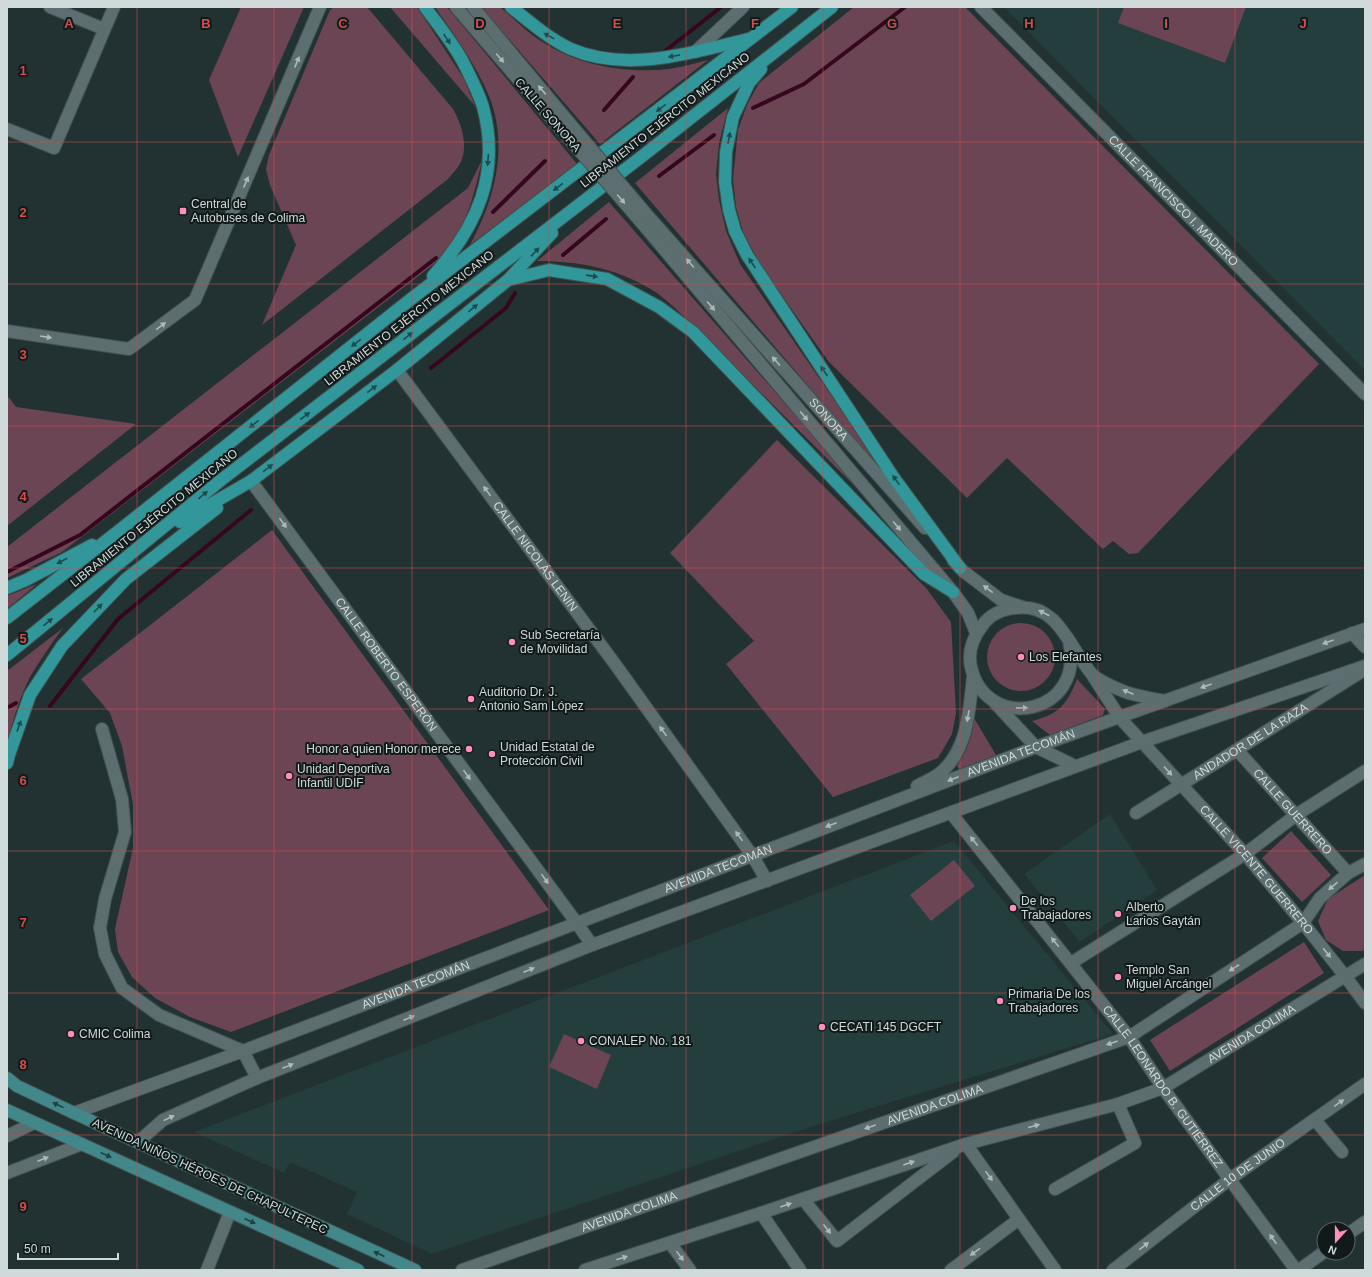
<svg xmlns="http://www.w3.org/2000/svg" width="1372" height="1277" viewBox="0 0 1372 1277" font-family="Helvetica,sans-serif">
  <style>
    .built { fill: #243d3d }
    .green { fill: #6c4554 }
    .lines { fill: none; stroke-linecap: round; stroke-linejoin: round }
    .stream { stroke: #36051e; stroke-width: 4 }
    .minor-casing { stroke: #415050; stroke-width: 14 }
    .major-casing { stroke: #415050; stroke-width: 14 }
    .highway-casing { stroke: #415050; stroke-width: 14 }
    .minor { stroke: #5c6e6f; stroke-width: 12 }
    .major { stroke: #428789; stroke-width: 12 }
    .highway { stroke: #31979a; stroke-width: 12 }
    .minor-bridge-casing { stroke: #415050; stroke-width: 14; stroke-linecap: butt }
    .minor-bridge { stroke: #5c6e6f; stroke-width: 12 }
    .oneway { fill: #1e4b4d }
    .oneway2 { fill: #adbabb }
    .oneway3 { fill: #224040 }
    .grid { fill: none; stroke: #d54c4c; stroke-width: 1; stroke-opacity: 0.55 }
    .poi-dot { fill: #fe8ebc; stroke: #111919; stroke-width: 1.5 }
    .labels { text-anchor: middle; stroke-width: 4; stroke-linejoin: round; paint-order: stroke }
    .street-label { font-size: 12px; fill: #d0dadb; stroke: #111919 }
    .poi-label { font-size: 12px; fill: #d0dadb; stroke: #111919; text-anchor: start }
    .grid-label { font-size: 13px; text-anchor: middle; font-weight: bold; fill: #d54c4c; stroke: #111919; stroke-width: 4; stroke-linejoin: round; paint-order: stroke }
  </style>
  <rect width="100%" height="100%" fill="#223233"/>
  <g class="built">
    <path d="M1004,7H1365V370L1087,91Z"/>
    <path d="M1110,814L1157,890L1080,942L1024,874Z"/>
    <path d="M954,841L1113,1034L810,1127L432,1254L347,1214L357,1192L290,1162L284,1173L194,1132Z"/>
  </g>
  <g class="green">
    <path d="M241,7H304L238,157L209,80Z"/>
    <path d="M334,7H367L453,109C462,125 470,149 458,167C455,171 451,175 448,179L262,325L296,245L270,185L266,169L269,155L330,10Z"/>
    <path d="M390,7H417L464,79L475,106Z"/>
    <path d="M435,7H447L577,164L470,245C495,199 509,146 489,96C476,64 454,35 435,7Z"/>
    <path d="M481,7H500C512,17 523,28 535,37C574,65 623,74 669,69C682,67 695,63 708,60L600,144Z"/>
    <path d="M854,7H965L1319,364L1138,553L1129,554L1113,541L1103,549L1007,458L967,498L829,362L761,266L743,232L736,207L733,179L738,130L747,105L759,83Z"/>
    <path d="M1124,7H1246L1225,63L1118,23Z"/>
    <path d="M728,108L719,143L716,174L719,200L726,231L740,264L897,490L635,183Z"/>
    <path d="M482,160C476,187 469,217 454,240C449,247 444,254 439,260L62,552L7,578V547L468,188Z"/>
    <path d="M609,202L872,503L676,309C670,304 664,298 657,293C621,269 580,261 537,261Z"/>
    <path d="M7,395L16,407L136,424L7,526Z"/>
    <path d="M777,440L926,588L951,622L956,713L952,734L938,758L833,797L726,664L754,641L670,553Z"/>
    <path d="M272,530L549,910L231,1032L190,1017L155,998L132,977L118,952L115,929L133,848V805L122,746L110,713L81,679Z"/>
    <path d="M37,584L7,609V596Z"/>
    <circle cx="1021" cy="657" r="34"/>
    <path d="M63,628C51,644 40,660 30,677C20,696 12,723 7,744V671Z"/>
    <path d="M1077,679L1105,709L1103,715L1050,735L1032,721C1059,714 1067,705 1077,679Z"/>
    <path d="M974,718L996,755L959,769L957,766C968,749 972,738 974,718Z"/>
    <path d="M1291,831L1331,875L1302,902L1262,858Z"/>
    <path d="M954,860L975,886L931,921L910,895Z"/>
    <path d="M1365,875V949L1362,951H1343L1326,940L1318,921L1328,899Z"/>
    <path d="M1304,942L1324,973L1170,1071L1150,1040Z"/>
    <path d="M564,1034L611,1055L597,1089L549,1067Z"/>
  </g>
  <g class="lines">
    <g class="stream">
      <path d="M664,52L721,7"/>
      <path d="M753,108L804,84L905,7"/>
      <path d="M604,110L633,77"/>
      <path d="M659,176L714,135"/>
      <path d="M493,212L545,161"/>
      <path d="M563,255L606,219"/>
      <path d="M431,368L506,308L515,293"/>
      <path d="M7,572L80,535L436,258"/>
      <path d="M50,706L118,619L251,510"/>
      <path d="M7,708L16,703"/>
    </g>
    <defs>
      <g id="minor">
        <path d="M50,7L104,29"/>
        <path d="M456,7L559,127"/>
        <path d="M473,7L567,120"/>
        <path id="s1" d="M981,7L1365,394"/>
        <path d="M695,52L743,7"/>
        <path d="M7,129L54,148L114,7"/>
        <path id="s2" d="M648,216L925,528"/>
        <path d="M641,222L953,592L968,613L976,633"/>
        <path d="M7,331L129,349L195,300L320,7"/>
        <path id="s3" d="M397,370L615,664L752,855L767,881"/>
        <path id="s4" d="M251,481L576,922L592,945"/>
        <path d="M953,560L963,571L1001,600L1022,607"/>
        <path d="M1352,633L1365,647"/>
        <path d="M1069,641C1086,714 990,733 972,671C967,655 972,639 982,626C989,615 1002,609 1015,608C1053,603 1065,636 1083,662C1086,666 1090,673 1094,676C1102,682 1123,692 1132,694C1143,697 1154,699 1165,701"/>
        <path id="s5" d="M1093,676L1120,718L1245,854L1303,923L1345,976L1365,1003"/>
        <path d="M995,703L1036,747L1075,766"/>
        <path d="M102,729L122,799L125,832L105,899L100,928L105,954L122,988L159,1015L243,1051L257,1078"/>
        <path id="s6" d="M1237,750L1348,873"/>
        <path d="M917,786C924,782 932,779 939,774C968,751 969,711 973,677"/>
        <path id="s7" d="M951,813L1129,1037L1163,1088L1296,1270"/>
        <path id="s8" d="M1136,813L1361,672"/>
        <path d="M1071,963L1245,854L1296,815L1365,771"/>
        <path id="s9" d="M74,1113L243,1051L1036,747L1365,629"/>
        <path d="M1315,1120L1342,1152"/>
        <path d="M7,1136L34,1123"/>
        <path d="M138,1142L163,1120L257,1078L592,945L1142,742L1365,666"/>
        <path d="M966,1144L1055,1270"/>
        <path d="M7,1173L82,1144"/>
        <path d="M1055,1189L1135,1143L1118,1104"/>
        <path d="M803,1199L837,1241L953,1152"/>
        <path d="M761,1213L800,1270"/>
        <path d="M1348,1234L1365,1222"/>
        <path d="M670,1243L690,1270"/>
        <path d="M207,1270L230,1212"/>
        <path id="s10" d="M462,1270L1129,1037L1303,923L1320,898L1348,873L1365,864"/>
        <path id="s11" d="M585,1270L761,1213L966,1144L1118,1104L1163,1088L1365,964"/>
        <path d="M951,1270L1019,1219"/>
        <path id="s12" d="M1113,1270L1230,1179L1365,1084"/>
        <path d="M1299,1270L1324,1252"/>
      </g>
      <g id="major">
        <path d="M7,1078L17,1086L74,1113L415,1270"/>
        <path d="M7,1110L358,1270"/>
      </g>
      <g id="highway">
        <path d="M425,7C438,25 453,43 463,62C470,76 478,91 483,107C501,174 477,226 433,276"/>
        <path d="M511,7C530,22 549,39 571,49C627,73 692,53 748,39"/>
        <path d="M761,69L749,83L733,117L726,152L725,182L729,210L735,231L747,255L894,478L960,568"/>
        <path d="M508,280L552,233"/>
        <path d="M180,522L251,481L397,370L508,280L549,270L607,279L659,307L693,332L924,574L953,592"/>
        <path d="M7,588L26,580L92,545"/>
        <path d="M7,618L121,529L411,299L792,7"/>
        <path d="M7,655L221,480L645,154L832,7"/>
        <path d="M7,763L9,755L30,695L62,646L126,579L217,508"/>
      </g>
    </defs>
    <use href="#minor" class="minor-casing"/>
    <use href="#major" class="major-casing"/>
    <use href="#highway" class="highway-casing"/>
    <use href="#minor" class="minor"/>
    <use href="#major" class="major"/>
    <use href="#highway" class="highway"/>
    <defs>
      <g id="minor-bridge">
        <path d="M567,120L648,216"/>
        <path d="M559,127L641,222"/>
      </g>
    </defs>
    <use href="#minor-bridge" class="minor-bridge-casing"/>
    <use href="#minor-bridge" class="minor-bridge"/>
  </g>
  <defs><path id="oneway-solid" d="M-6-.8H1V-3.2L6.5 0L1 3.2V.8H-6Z"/></defs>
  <g class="oneway">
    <use href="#oneway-solid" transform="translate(549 36) rotate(-151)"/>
    <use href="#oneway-solid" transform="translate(447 39) rotate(56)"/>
    <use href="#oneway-solid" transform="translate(674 56) rotate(169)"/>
    <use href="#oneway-solid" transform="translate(661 108) rotate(143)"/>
    <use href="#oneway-solid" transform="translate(729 138) rotate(-79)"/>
    <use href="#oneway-solid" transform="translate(488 160) rotate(94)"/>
    <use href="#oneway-solid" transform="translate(558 187) rotate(143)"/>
    <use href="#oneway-solid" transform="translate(535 252) rotate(-47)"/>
    <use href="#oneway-solid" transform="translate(752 263) rotate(-124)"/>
    <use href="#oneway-solid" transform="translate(592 276) rotate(8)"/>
    <use href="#oneway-solid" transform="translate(473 308) rotate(-39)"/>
    <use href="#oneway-solid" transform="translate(408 336) rotate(-38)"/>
    <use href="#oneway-solid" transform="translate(356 343) rotate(142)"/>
    <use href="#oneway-solid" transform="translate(824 371) rotate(-124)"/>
    <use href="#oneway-solid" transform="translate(372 389) rotate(-37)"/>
    <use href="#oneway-solid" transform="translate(305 416) rotate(-38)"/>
    <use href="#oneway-solid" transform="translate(254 424) rotate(142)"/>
    <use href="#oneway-solid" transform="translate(268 468) rotate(-37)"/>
    <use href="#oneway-solid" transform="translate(896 480) rotate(-125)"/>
    <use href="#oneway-solid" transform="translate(203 495) rotate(-40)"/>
    <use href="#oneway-solid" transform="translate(62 561) rotate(152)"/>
    <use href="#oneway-solid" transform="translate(98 608) rotate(-46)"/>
    <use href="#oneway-solid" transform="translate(48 622) rotate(-39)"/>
    <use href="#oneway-solid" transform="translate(19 726) rotate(-70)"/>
  </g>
  <g class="oneway2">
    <use href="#oneway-solid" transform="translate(500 58) rotate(49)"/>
    <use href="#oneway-solid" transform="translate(297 62) rotate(-67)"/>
    <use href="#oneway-solid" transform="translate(542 90) rotate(-130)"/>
    <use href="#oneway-solid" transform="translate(246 182) rotate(-67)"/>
    <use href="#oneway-solid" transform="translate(621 199) rotate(49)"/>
    <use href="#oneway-solid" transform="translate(690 263) rotate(-132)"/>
    <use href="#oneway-solid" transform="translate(711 306) rotate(50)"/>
    <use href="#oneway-solid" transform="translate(161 326) rotate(-37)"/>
    <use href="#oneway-solid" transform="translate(46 337) rotate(9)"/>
    <use href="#oneway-solid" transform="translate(776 361) rotate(-132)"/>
    <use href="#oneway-solid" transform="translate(804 416) rotate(50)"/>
    <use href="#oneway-solid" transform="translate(487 491) rotate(-126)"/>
    <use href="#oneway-solid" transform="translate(283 523) rotate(54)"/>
    <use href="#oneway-solid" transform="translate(897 526) rotate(50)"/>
    <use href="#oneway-solid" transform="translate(988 589) rotate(-143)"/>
    <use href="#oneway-solid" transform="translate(1044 613) rotate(-153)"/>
    <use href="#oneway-solid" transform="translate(1328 642) rotate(160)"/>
    <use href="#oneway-solid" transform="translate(1206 686) rotate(160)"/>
    <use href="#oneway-solid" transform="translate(1128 692) rotate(-157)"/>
    <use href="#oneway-solid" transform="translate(1022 708) rotate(-1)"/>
    <use href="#oneway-solid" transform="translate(968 716) rotate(100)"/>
    <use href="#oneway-solid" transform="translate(663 731) rotate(-126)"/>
    <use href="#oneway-solid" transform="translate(1168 771) rotate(48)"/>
    <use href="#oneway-solid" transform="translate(467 775) rotate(54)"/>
    <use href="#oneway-solid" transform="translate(953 779) rotate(159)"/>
    <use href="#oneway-solid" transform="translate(831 825) rotate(159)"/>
    <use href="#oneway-solid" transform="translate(739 836) rotate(-126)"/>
    <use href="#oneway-solid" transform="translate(974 841) rotate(-129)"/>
    <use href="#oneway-solid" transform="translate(545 879) rotate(54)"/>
    <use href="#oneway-solid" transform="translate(1333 886) rotate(139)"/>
    <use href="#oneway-solid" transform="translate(1055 942) rotate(-129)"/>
    <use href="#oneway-solid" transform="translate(1327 953) rotate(51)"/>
    <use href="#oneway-solid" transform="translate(1234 968) rotate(147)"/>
    <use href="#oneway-solid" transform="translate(529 970) rotate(-22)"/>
    <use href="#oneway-solid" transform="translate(409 1018) rotate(-22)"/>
    <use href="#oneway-solid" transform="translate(1112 1043) rotate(161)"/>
    <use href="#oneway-solid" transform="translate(288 1066) rotate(-22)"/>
    <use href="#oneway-solid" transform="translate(1339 1103) rotate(-35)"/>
    <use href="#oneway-solid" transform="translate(169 1118) rotate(-26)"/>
    <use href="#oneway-solid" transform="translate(1034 1126) rotate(-15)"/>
    <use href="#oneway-solid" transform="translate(870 1127) rotate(161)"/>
    <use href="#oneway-solid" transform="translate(43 1159) rotate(-21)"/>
    <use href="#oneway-solid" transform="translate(909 1163) rotate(-19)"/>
    <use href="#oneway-solid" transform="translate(989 1176) rotate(55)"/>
    <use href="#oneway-solid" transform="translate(786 1205) rotate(-19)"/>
    <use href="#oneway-solid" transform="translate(827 1229) rotate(51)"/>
    <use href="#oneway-solid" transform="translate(1273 1239) rotate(-126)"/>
    <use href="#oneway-solid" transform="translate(1144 1246) rotate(-38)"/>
    <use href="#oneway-solid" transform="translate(975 1252) rotate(144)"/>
    <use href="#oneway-solid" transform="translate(680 1256) rotate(54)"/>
    <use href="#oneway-solid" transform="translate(622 1258) rotate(-18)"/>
  </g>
  <g class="oneway3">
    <use href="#oneway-solid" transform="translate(58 1105) rotate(-154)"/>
    <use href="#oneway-solid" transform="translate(106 1155) rotate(25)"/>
    <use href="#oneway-solid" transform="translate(250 1221) rotate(24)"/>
    <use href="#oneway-solid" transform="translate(379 1254) rotate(-155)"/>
  </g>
  <path class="grid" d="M137,7V1270M274,7V1270M412,7V1270M549,7V1270M686,7V1270M823,7V1270M960,7V1270M1098,7V1270M1235,7V1270M7,142H1365M7,284H1365M7,426H1365M7,568H1365M7,709H1365M7,851H1365M7,993H1365M7,1135H1365"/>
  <g class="poi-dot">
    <rect x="179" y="207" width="8" height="8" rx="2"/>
    <circle cx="512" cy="642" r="4"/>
    <circle cx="1021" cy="657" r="4"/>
    <circle cx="471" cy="699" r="4"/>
    <circle cx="469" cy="749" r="4"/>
    <circle cx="492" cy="754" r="4"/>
    <circle cx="289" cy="776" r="4"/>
    <circle cx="1013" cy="908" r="4"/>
    <circle cx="1118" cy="914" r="4"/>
    <circle cx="1118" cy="977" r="4"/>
    <circle cx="1000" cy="1001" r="4"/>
    <circle cx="822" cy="1027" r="4"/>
    <circle cx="71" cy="1034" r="4"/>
    <circle cx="581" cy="1041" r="4"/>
  </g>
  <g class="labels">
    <g class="street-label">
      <text transform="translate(548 115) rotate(49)" y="4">CALLE SONORA</text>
      <text transform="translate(665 120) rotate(-38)" y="4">LIBRAMIENTO EJÉRCITO MEXICANO</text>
      <text dy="4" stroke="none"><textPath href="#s1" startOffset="273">CALLE FRANCISCO I. MADERO</textPath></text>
      <text transform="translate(409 318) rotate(-38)" y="4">LIBRAMIENTO EJÉRCITO MEXICANO</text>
      <text dy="4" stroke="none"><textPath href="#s2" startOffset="272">SONORA</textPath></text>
      <text transform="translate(154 518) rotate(-39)" y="4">LIBRAMIENTO EJÉRCITO MEXICANO</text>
      <text dy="4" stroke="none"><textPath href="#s3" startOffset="232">CALLE NICOLÁS LENIN</textPath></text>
      <text dy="4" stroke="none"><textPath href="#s4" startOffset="228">CALLE ROBERTO ESPERÓN</textPath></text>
      <text dy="4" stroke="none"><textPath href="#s8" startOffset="135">ANDADOR DE LA RAZA</textPath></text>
      <text dy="4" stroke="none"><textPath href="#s9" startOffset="1013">AVENIDA TECOMÁN</textPath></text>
      <text dy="4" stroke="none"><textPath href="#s6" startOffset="83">CALLE GUERRERO</textPath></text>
      <text dy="4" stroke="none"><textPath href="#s9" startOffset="689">AVENIDA TECOMÁN</textPath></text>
      <text dy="4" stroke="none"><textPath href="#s5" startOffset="254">CALLE VICENTE GUERRERO</textPath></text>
      <text dy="4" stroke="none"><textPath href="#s9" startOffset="365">AVENIDA TECOMÁN</textPath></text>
      <text dy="4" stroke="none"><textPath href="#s11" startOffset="710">AVENIDA COLIMA</textPath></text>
      <text dy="4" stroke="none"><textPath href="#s7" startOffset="346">CALLE LEONARDO B. GUTIÉRREZ</textPath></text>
      <text dy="4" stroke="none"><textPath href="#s10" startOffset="501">AVENIDA COLIMA</textPath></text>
      <text dy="4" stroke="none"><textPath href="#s12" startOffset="157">CALLE 10 DE JUNIO</textPath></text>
      <text transform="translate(210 1176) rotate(25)" y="4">AVENIDA NIÑOS HÉROES DE CHAPULTEPEC</text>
      <text dy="4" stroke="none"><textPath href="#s10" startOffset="177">AVENIDA COLIMA</textPath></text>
    </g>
    <g class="poi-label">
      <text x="191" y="208">Central de<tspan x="191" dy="14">Autobuses de Colima</tspan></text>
      <text x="520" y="639">Sub Secretaría<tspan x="520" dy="14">de Movilidad</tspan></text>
      <text x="1029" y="661">Los Elefantes</text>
      <text x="479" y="696">Auditorio Dr. J.<tspan x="479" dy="14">Antonio Sam López</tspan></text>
      <text x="500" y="751">Unidad Estatal de<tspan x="500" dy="14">Protección Civil</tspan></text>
      <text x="461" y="753" text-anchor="end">Honor a quien Honor merece</text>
      <text x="297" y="773">Unidad Deportiva<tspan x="297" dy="14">Infantil UDIF</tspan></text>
      <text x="1021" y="905">De los<tspan x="1021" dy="14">Trabajadores</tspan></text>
      <text x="1126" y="911">Alberto<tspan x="1126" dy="14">Larios Gaytán</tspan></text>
      <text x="1126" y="974">Templo San<tspan x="1126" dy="14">Miguel Arcángel</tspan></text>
      <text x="1008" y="998">Primaria De los<tspan x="1008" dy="14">Trabajadores</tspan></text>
      <text x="830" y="1031">CECATI 145 DGCFT</text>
      <text x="79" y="1038">CMIC Colima</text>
      <text x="589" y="1045">CONALEP No. 181</text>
    </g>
  </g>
  <g class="grid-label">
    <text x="69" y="28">A</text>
    <text x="206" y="28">B</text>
    <text x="343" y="28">C</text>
    <text x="480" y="28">D</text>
    <text x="617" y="28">E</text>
    <text x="755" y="28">F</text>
    <text x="892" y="28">G</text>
    <text x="1029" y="28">H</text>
    <text x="1166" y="28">I</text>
    <text x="1303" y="28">J</text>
    <text x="23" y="75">1</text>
    <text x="23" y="217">2</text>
    <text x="23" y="359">3</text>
    <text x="23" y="501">4</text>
    <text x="23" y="643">5</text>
    <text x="23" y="785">6</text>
    <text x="23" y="927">7</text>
    <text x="23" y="1069">8</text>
    <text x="23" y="1211">9</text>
  </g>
  <rect width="1372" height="1277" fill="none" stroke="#d0dadb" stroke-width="16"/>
  <g transform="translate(1336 1241) rotate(201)"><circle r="19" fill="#111919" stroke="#5d6667"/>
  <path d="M0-3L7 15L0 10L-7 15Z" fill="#fe8ebc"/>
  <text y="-6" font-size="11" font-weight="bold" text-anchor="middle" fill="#d0dadb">N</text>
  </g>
  <path d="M18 1253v6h100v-6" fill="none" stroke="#d0dadb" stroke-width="2"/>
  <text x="24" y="1253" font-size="12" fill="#d0dadb" stroke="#111919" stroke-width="3" paint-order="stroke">50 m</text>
</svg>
